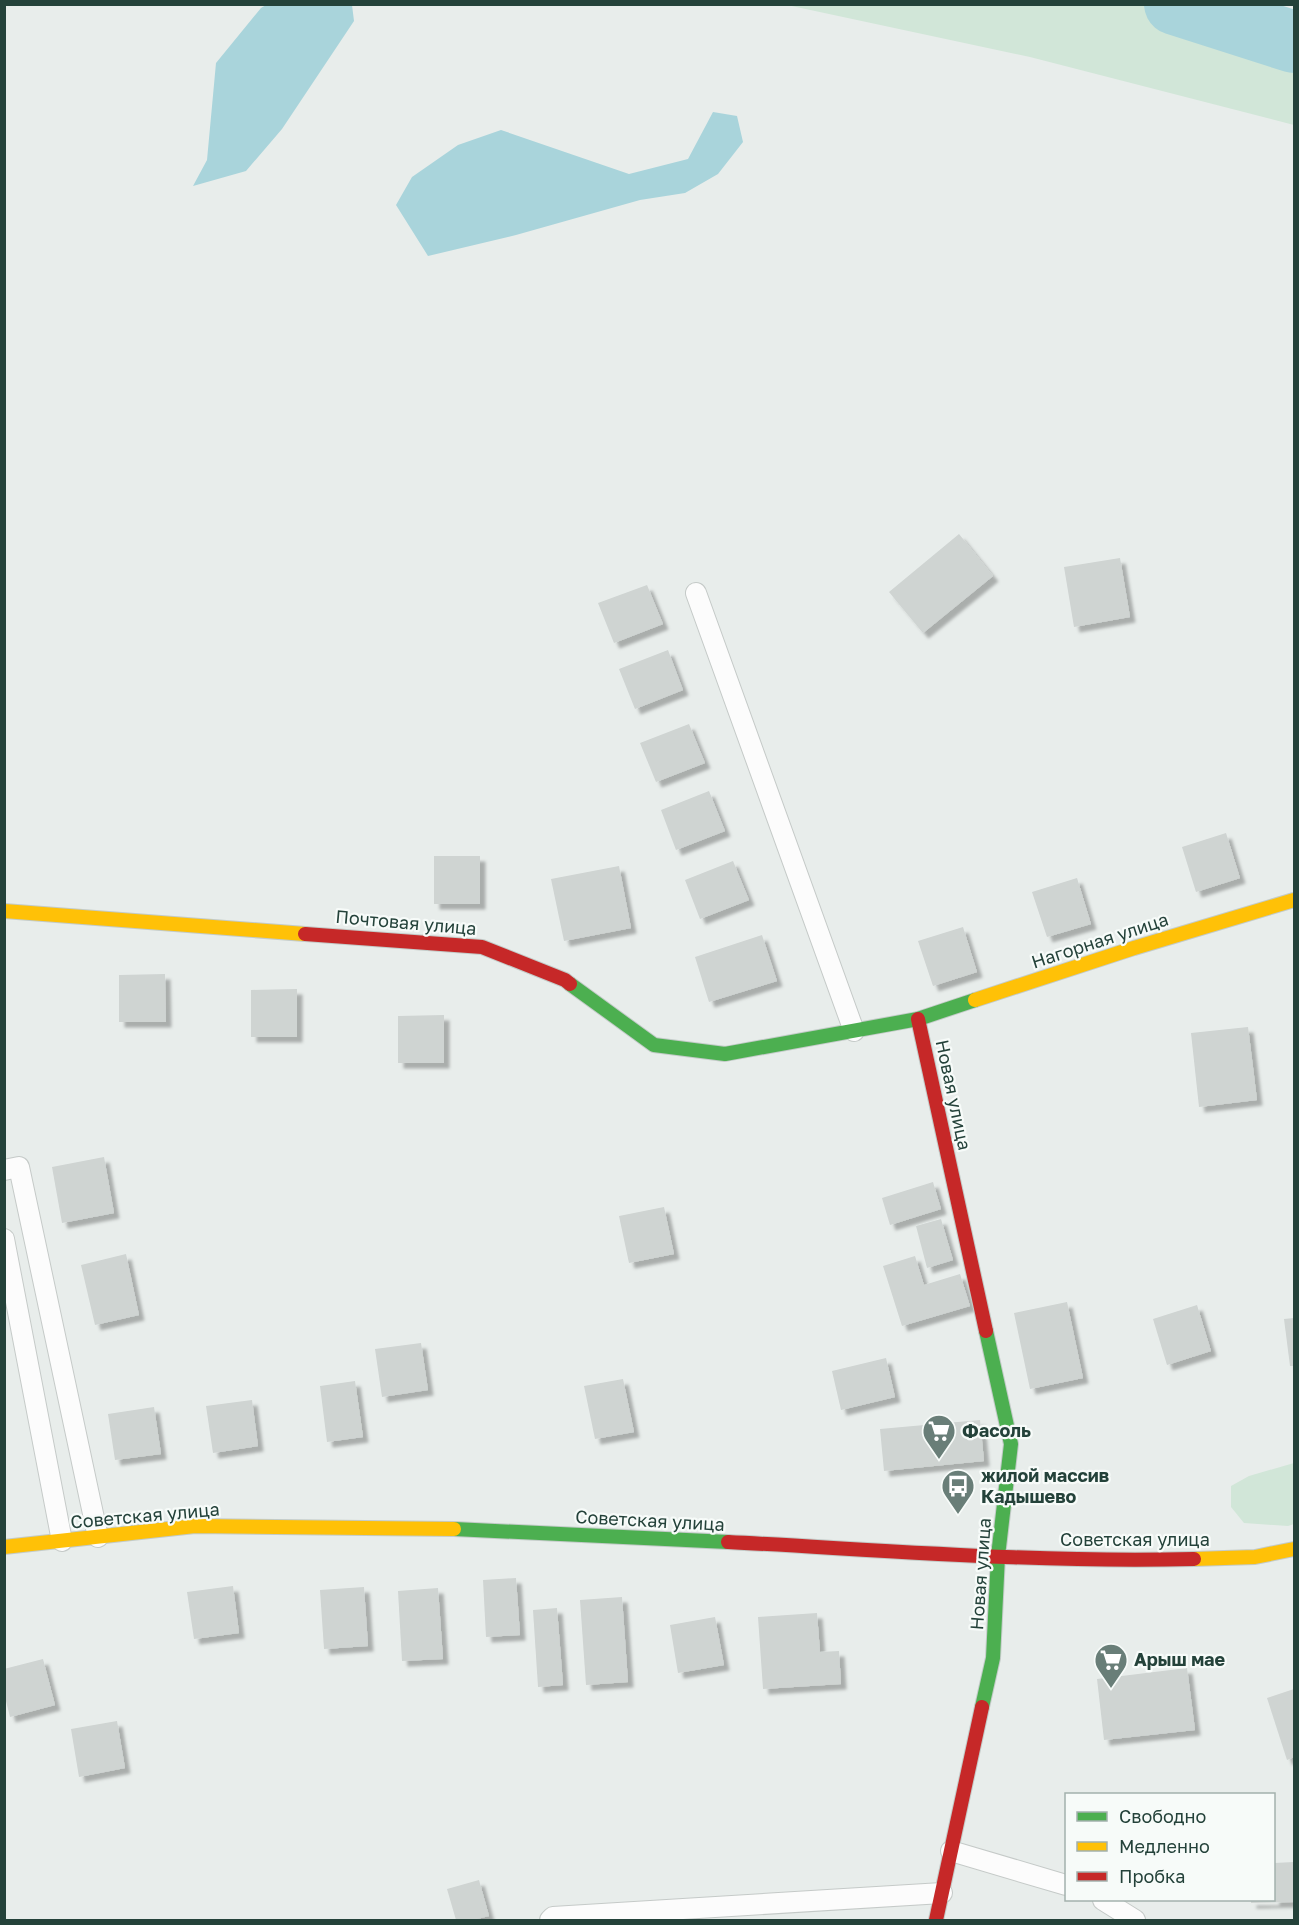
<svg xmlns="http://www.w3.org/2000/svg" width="1299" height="1925" viewBox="0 0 1299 1925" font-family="'Golos Text',sans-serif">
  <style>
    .green { fill: #d1e6d8 }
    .water { fill: #a9d4db }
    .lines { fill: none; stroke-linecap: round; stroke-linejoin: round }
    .river { stroke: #a9d4db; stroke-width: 62 }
    .building { fill: #cfd4d2; filter: url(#shadow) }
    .lane-casing { stroke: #c5cac8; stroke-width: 22 }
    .fast-casing { stroke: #c3cbc8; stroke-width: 16 }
    .slow-casing { stroke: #c3cbc8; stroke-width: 16 }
    .jam-casing { stroke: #c3cbc8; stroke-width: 16 }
    .lane { stroke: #fcfcfc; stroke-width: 20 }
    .fast { stroke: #4caf50; stroke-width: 14 }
    .slow { stroke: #ffc107; stroke-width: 14 }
    .jam { stroke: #c62828; stroke-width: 14 }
    .labels { text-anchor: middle; stroke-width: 4.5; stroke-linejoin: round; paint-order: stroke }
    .street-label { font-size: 18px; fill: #24423a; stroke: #f7fbf9 }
    .poi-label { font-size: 18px; font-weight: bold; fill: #24423a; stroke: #f7fbf9; text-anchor: start }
  </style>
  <defs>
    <filter id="shadow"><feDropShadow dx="5.5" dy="5.5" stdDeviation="1.5" flood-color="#0004"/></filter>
  </defs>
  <rect width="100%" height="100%" fill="#e8edeb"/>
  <g class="green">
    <path d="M787,5H1275L1294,11V125L1030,57Z"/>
    <path d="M1294,1463V1524L1288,1526L1244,1523L1231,1507V1486L1249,1476Z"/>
  </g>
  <g class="water">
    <path d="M266,5H352L354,21L282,129L246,171L193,186L207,160L216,63L261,8Z"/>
    <path d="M713,112L737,116L743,142L718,174L685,193L640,200L516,235L428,256L396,205L412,177L458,145L501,130L629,174L688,159Z"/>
  </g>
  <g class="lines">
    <path class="river" d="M1175,4L1294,42"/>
  </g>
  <g class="building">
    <path d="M959,534L993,576L923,633L889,592Z"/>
    <path d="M1120,558L1130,617L1074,627L1064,567Z"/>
    <path d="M647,585L663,624L614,643L598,603Z"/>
    <path d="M668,650L683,690L635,709L619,669Z"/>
    <path d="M689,724L705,763L656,782L640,743Z"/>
    <path d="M709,791L725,831L676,850L661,810Z"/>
    <path d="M1226,833L1240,878L1196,892L1182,847Z"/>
    <rect x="434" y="856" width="46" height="48"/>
    <path d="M733,861L749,900L700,919L685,880Z"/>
    <path d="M619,866L631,928L564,941L551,879Z"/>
    <path d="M1077,878L1091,924L1047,937L1032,892Z"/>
    <path d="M963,927L977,972L933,986L918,941Z"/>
    <path d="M762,935L777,981L709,1002L695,957Z"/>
    <path d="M165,974L166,1022H119V975Z"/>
    <path d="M297,989V1037H251V990Z"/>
    <path d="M444,1015V1063H398V1016Z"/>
    <path d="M1248,1027L1257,1100L1199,1107L1191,1033Z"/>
    <path d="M104,1157L114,1213L62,1223L52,1167Z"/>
    <path d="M933,1182L941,1209L890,1225L882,1198Z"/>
    <path d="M664,1207L674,1254L629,1263L619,1216Z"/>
    <path d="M941,1219L953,1260L927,1268L916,1226Z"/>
    <path d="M126,1254L139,1315L95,1325L81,1265Z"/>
    <path d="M915,1256L924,1285L960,1274L970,1306L902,1326L883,1266Z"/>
    <path d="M1067,1302L1083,1378L1030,1389L1014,1313Z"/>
    <path d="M1197,1305L1211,1351L1167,1365L1153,1319Z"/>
    <path d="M1294,1318V1366H1290L1284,1319Z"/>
    <path d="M421,1343L428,1390L382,1397L375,1349Z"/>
    <path d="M886,1358L895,1397L841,1410L832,1371Z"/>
    <path d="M623,1379L634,1432L595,1439L584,1386Z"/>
    <path d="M355,1381L363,1437L327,1442L320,1386Z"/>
    <path d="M252,1400L258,1446L213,1453L206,1406Z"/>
    <path d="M154,1407L161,1454L115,1460L108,1414Z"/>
    <path d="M980,1420L984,1461L884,1471L880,1429Z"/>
    <path d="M516,1578L520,1635L486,1637L483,1580Z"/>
    <path d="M233,1586L239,1633L194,1639L187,1592Z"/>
    <path d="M364,1587L368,1646L324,1649L320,1590Z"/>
    <path d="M438,1588L443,1659L402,1661L398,1591Z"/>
    <path d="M622,1597L628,1682L586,1685L580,1600Z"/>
    <path d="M557,1608L563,1685L538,1687L533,1610Z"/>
    <path d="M817,1613L820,1652L839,1651L841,1684L763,1689L758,1617Z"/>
    <path d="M715,1617L724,1665L678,1673L670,1625Z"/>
    <path d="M43,1659L55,1705L10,1717L4,1693V1669Z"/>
    <path d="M1187,1668L1195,1730L1104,1740L1097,1679Z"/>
    <path d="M1294,1689V1757L1287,1760L1267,1698Z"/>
    <path d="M117,1721L125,1768L79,1777L71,1729Z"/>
    <path d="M1294,1862V1902L1251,1903V1900H1274V1863Z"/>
    <path d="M479,1880L489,1916L473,1920H456L447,1889Z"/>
  </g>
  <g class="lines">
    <defs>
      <g id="lane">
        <path d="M696,593L854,1031"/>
        <path d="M4,1170L19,1167L98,1537"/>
        <path d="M4,1239L62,1541"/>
        <path d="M951,1851L1066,1885"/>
        <path d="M1103,1900L1135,1920"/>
        <path d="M550,1920L553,1917L942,1893"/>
      </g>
      <g id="fast">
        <path d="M570,984L654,1045L725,1054L918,1019L975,1000"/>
        <path d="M454,1529L728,1542"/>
        <path d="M982,1707L993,1658L998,1556L1011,1444L986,1331"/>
      </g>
      <g id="slow">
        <path d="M4,911L305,934"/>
        <path d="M975,1000L1134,948L1294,900"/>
        <path d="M4,1547L195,1526L454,1529"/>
        <path d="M1194,1559L1255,1557L1294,1549"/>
      </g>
      <g id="jam">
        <path d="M305,934L482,947L565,980L570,984"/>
        <path d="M918,1019L986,1331"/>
        <path d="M728,1542C883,1550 1039,1563 1194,1559"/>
        <path d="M936,1920L982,1707"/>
      </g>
    </defs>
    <use href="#lane" class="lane-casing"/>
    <use href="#fast" class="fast-casing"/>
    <use href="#slow" class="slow-casing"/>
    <use href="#jam" class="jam-casing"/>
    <use href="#lane" class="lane"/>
    <use href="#fast" class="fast"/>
    <use href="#slow" class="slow"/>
    <use href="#jam" class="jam"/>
  </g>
  <defs>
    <symbol id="supermarket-pin" viewBox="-11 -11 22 30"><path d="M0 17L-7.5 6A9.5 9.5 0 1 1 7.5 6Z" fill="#697e78" stroke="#f7fbf9"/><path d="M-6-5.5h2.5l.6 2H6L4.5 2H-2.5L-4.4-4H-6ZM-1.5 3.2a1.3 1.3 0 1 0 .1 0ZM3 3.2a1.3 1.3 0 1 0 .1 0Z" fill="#fff"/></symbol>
    <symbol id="bus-pin" viewBox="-11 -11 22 30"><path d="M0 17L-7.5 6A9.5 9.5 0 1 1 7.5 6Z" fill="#697e78" stroke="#f7fbf9"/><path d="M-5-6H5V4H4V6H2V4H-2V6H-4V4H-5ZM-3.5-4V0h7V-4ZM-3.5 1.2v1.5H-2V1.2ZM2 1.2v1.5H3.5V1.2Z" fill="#fff"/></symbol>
  </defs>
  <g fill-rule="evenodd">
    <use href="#supermarket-pin" x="920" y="1412" width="38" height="52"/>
    <use href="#bus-pin" x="939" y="1467" width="38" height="52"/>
    <use href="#supermarket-pin" x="1092" y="1641" width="38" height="52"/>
  </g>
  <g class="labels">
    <g class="street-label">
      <text transform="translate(406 923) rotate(5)" y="6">Почтовая улица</text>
      <text transform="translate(1100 941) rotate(-18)" y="6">Нагорная улица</text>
      <text transform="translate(953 1095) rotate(78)" y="6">Новая улица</text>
      <text transform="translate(145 1516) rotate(-5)" y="6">Советская улица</text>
      <text transform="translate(650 1521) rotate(3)" y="6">Советская улица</text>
      <text x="1135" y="1546">Советская улица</text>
      <text transform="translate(981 1574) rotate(-86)" y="6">Новая улица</text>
    </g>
    <g class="poi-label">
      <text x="962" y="1437">Фасоль</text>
      <text x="981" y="1482">жилой массив<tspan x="981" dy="21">Кадышево</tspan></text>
      <text x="1134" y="1666">Арыш мае</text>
    </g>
  </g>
  <rect width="1299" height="1925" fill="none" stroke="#24423a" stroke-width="12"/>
  <rect x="1065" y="1793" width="210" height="108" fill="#f7fbf9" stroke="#a3b1ad" stroke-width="1.5"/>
  <rect x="1077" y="1812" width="30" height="9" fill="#4caf50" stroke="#a3b1ad" stroke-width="1.5"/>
  <text x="1119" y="1823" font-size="18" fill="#24423a">Свободно</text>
  <rect x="1077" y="1842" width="30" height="9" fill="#ffc107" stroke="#a3b1ad" stroke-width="1.5"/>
  <text x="1119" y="1853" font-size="18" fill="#24423a">Медленно</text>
  <rect x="1077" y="1872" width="30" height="9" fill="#c62828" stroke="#a3b1ad" stroke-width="1.5"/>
  <text x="1119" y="1883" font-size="18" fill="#24423a">Пробка</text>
</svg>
